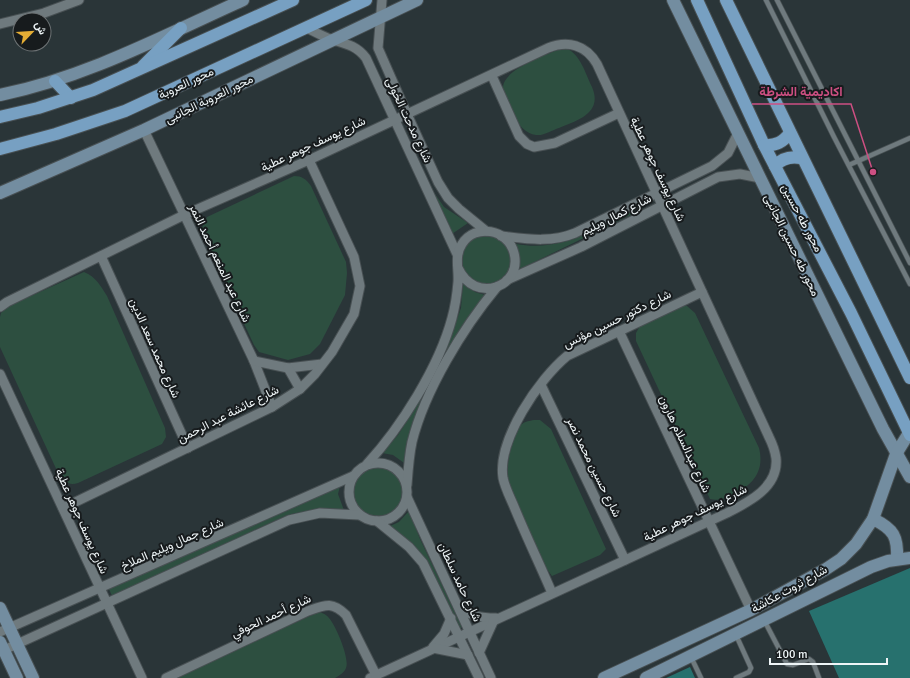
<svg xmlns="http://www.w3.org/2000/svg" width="910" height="678" viewBox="0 0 910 678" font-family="Signika,Vazirmatn,sans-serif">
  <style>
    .green { fill: #2d4f40 }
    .building { fill: #27716e }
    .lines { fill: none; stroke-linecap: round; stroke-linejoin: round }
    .lane-casing { stroke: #485053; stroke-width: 6 }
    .street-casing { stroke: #485053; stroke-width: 11 }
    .secondary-casing { stroke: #485053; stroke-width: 14 }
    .primary-casing { stroke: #485053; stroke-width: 14 }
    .lane { stroke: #6f7a7e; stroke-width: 4.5 }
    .street { stroke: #6f7a7e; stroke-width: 9 }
    .secondary { stroke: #738da0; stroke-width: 12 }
    .primary { stroke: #77a0c2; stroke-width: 12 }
    .labels { text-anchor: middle; stroke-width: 4; stroke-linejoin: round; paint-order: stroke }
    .street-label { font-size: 12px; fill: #eef5f7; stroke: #171b1d }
    .leader { fill: none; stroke: #cd4f82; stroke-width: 1.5 }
    .callout-dot { fill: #cd4f82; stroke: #171b1d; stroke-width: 1.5 }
    .callout-label { font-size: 13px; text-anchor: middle; font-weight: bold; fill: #cd4f82; stroke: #171b1d; stroke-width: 4; stroke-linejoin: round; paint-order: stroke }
  </style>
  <rect width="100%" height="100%" fill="#2a3538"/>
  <g class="green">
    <path d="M566,48C581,55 585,73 592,87C603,113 578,120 559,128C552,130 544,136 536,135C526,134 518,124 513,116C509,108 503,96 503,87C504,69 545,56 559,49Z"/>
    <path d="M294,176C302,176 306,179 311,186L346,262L347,273L345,295L320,344L310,354L288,360L259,352L254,345L204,237L202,228L207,217Z"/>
    <path d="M433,191L444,207L468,223L449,236L431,192Z"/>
    <path d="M642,205L643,209L518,270L516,244C564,253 601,226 642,205Z"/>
    <circle cx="486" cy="260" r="25"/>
    <path d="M84,272C96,277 100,285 107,296L165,428L166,437L162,444L78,483C69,486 65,482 59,475L0,347V317L1,313L9,306Z"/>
    <path d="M463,283L475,292L485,295L467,318L458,332L422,404L407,465L393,455L382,453L398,435L407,421L453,330L461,308Z"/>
    <path d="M683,306H687L695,313L759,448C765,472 752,486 731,495C724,499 718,501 710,499L636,341V333L641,324Z"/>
    <path d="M534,420H540L551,429L606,549L600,555L552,576L546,568L508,485C505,471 511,433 522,424C526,421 529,421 534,420Z"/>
    <circle cx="378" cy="491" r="25"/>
    <path d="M341,482L338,494L345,513C324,510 306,509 285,516L112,596L109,589L305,501Z"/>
    <path d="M409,511L420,539L462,627L458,629L433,575L388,527L399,522Z"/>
    <path d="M319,612C323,613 327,615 329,618C336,626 350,659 346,668C344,673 340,675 335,678H172Z"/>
  </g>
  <g class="building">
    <path d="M910,568V678H839L809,611Z"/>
    <path d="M690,667L695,678H666Z"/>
  </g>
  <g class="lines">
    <defs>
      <g id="lane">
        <path d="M766,0L834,137L910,284"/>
        <path d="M777,0L910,263"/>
        <path d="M849,165L910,138"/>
        <path d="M764,620L787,664L793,665L809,659L813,662L819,678"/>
        <path d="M736,635L751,668L749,672L736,678"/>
        <path d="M691,657L701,678"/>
      </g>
      <g id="street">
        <path d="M382,0L378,48L407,114L438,182L448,198L459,209L486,231"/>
        <path d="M0,24L44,13L79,0"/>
        <path d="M307,28C315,32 324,37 333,40C347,44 357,46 366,58L457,254"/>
        <path d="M492,76L519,136L527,144L534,147L555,143L619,113"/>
        <path d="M144,130L254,361L272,407"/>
        <path d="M501,236C527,239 551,243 575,233L712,166L728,153L738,133"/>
        <path d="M101,256L188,448"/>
        <path d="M507,280L581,247L718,177L740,174L760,178"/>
        <path d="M0,307L7,302L184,215L309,160L548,48C568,40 586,45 597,64L769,437C772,443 775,451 776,458C779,487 749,502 727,513L370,678"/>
        <path d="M619,331L751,610"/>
        <path d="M254,361L288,368L322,364"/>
        <path d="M288,368L300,389"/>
        <path d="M0,374L142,678"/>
        <path d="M541,385L625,560"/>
        <circle cx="378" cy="492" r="29"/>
        <path d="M367,464C401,427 439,367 452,318C455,307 457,294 458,282C459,269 454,256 462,244C475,223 508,229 514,253C523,287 475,305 458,268"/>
        <path d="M407,485C408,471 409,456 412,442C425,390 463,328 497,287"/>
        <path d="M407,497L491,678"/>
        <path d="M63,508L272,407L300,389L315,374L332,352L354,314L360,286L354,257L309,160"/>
        <path d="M377,521L409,547L423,563L479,678"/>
        <path d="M552,593C540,565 527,538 515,509C511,499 505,488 503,478C497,440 539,379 567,356L702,292"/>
        <path d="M458,606C470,616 481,618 496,618"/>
        <path d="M0,632L353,476"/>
        <path d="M433,647L444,634L451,618"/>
        <path d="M433,648L468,655"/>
        <path d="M4,650L289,520L320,513L359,515"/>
        <path d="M479,653L494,620"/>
        <path d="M166,678L308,611C325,605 332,601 346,615L376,675"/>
      </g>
      <g id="secondary">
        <path d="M673,0L883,429L910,477"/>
        <path d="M0,95C87,77 163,36 243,0"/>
        <path d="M0,193L144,130L417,0"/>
        <path d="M873,519C894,529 898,537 897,559"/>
        <path d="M0,608L33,678"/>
        <path d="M0,642L17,678"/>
        <path d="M604,678L751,610L826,569L841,559L856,544L873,519L896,454L909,433"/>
        <path d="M646,678L871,567L888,561L910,558"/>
      </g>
      <g id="primary">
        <path d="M697,0L764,145L851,313L910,435"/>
        <path d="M726,0L910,378"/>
        <path d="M143,66L181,28"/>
        <path d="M55,81L71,98"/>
        <path d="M0,117L38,108L93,90L293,0"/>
        <path d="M764,145C776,146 783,142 790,133"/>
        <path d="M0,149L56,134L125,111L366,0"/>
        <path d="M775,166C782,158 790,156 801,158"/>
      </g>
    </defs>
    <use href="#lane" class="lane-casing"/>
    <use href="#street" class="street-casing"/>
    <use href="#secondary" class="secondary-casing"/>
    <use href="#primary" class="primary-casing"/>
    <use href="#lane" class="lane"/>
    <use href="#street" class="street"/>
    <use href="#secondary" class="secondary"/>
    <use href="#primary" class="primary"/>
  </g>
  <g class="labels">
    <g class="street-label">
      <text transform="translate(186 83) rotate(-25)" y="4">محور العروبة</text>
      <text transform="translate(209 99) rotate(-26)" y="4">محور العروبة الجانبى</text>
      <text transform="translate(409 120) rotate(65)" y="4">شارع مدحت الخولى</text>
      <text transform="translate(313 144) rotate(-25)" y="4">شارع يوسف جوهر عطية</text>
      <text transform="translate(658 169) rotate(65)" y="4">شارع يوسف جوهر عطية</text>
      <text transform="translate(616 215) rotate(-27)" y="4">شارع كمال ويليم</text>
      <text transform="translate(802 218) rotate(62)" y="4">محور طه حسين</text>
      <text transform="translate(792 245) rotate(64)" y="4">محور طه حسين الجانبى</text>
      <text transform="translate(220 263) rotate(65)" y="4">شارع عبد المنعم أحمد النمر</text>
      <text transform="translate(617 319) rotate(-26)" y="4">شارع دكتور حسين مؤنس</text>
      <text transform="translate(155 348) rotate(66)" y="4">شارع محمد سعد الدين</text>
      <text transform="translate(228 414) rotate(-27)" y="4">شارع عائشة عبد الرحمن</text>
      <text transform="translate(685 444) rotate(65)" y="4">شارع عبدالسلام هارون</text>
      <text transform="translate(594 467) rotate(64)" y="4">شارع حسين محمد نصر</text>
      <text transform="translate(695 513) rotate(-26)" y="4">شارع يوسف جوهر عطية</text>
      <text transform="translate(82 521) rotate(66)" y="4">شارع يوسف جوهر عطية</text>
      <text transform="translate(172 544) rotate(-24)" y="4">شارع جمال ويليم الملاخ</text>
      <text transform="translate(460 582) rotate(65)" y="4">شارع حامد سلطان</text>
      <text transform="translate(789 589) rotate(-29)" y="4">شارع ثروت عكاشة</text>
      <text transform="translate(271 616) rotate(-25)" y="4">شارع أحمد الحوفي</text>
    </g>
  </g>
  <path class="leader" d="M873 172L851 104H752"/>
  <circle class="callout-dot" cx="873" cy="172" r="4"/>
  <g class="callout-label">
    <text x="801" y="96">اكاديمية الشرطة</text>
  </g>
  <g transform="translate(32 32) rotate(65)"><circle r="19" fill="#171b1d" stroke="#6d7274"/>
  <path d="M0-3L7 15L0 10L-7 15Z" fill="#e4ad35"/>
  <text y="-6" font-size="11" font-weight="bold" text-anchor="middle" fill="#eef5f7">ش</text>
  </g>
  <path d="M770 658v6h117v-6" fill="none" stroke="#eef5f7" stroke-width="2"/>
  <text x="776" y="658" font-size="12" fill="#eef5f7" stroke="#171b1d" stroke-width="3" paint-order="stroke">100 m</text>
</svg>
